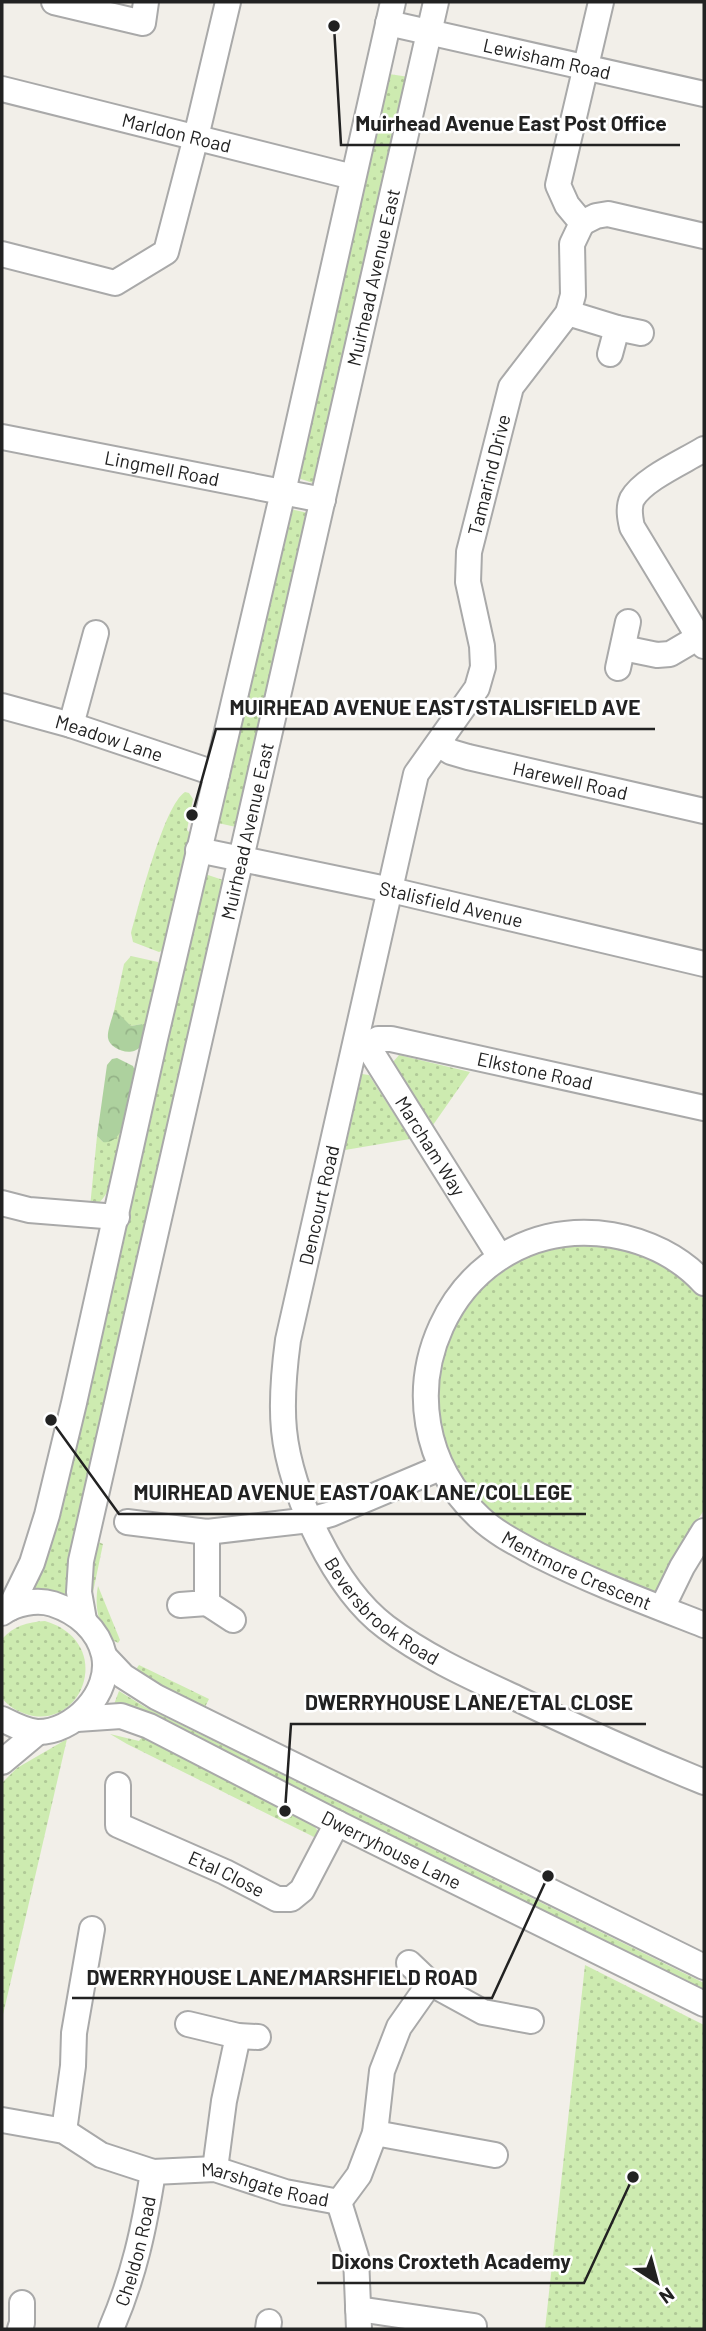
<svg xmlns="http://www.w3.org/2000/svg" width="706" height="2331" viewBox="0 0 706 2331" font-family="Barlow,sans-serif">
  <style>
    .grass { fill: url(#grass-dots) }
    .forest { fill: url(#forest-crowns) }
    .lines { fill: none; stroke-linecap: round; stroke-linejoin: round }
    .minor-casing { stroke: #a9a9a9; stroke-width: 28 }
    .minor { stroke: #fff; stroke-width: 24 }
    .labels { text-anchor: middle; stroke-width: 5; stroke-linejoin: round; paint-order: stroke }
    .street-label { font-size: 19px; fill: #222; stroke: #fff }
    .leader { fill: none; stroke: #222; stroke-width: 2.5 }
    .callout-dot { fill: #222; stroke: #fff; stroke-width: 2.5 }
    .callout-label { font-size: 21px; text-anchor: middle; font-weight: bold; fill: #222; stroke: #fff; stroke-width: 5; stroke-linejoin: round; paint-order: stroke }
  </style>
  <defs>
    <pattern id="grass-dots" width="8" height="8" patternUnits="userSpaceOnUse" patternTransform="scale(1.75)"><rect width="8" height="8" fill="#cdebb0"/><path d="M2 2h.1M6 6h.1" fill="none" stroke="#b0c997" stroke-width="1.8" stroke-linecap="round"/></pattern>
    <pattern id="forest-crowns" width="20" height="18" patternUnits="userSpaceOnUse" patternTransform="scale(1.75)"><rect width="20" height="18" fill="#add19e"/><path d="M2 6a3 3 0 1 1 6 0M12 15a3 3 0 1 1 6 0" fill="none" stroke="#95b388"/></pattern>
  </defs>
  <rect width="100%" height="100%" fill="#f2efe9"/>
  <g class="grass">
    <path d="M389,74L409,77L313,483L298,478Z"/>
    <path d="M290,509L308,513L236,827L218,823Z"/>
    <path d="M185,792L189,793L193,799L187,830L191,834L164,950L159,952L133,942L131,933C139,905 164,805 185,792Z"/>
    <path d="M205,874L226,881L72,1552L67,1580L68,1603L27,1596L50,1552Z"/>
    <path d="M131,956L158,962L160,969L146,1031L142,1024L131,1026L114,1011L124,964Z"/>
    <path d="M399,1055L470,1072L433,1125L393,1062Z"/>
    <path d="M362,1074L369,1075L410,1139L345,1150Z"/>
    <path d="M124,1126C119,1147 115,1203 90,1207L97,1136L103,1142Z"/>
    <path d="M577,1245C629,1245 669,1261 704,1299V1510L683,1543L657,1591L651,1592L554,1551L493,1515L461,1478L442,1438L436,1387L448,1336L479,1291L513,1264L541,1252Z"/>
    <path d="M96,1541L103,1544L92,1597L87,1586Z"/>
    <path d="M98,1586L120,1640L118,1643C98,1633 94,1606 98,1586Z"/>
    <path d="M45,1621C115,1642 84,1729 29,1715C18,1712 9,1707 2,1698V1639C14,1626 27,1622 45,1621Z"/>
    <path d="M139,1665L209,1699L205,1707L201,1709L135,1671Z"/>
    <path d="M119,1691L145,1707L704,1983V1997L113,1707Z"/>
    <path d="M110,1734L139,1741L142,1737L311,1821L317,1830L318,1837H314L127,1744Z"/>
    <path d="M67,1739L2,2019V1783L17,1768Z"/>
    <path d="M585,1965L704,2025V2329H545Z"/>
  </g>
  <g class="forest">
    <path d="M114,1011L117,1012L131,1026L142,1024L145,1028C147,1064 110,1052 108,1038C107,1031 112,1019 114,1011Z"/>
    <path d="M117,1058L133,1066L136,1073C132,1091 128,1146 103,1142L97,1136L107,1065L112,1059Z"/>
  </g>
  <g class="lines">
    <defs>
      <g id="minor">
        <path d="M54,2L143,23L146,2"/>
        <path id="s1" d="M601,2L558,185L567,205L582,223L572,244L573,295L568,313L511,387L469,552L468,582L482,646L483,667L477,688L416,774L288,1340C284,1370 281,1400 284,1430C290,1493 335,1589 386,1627C426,1657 471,1677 516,1698C578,1728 640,1756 704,1782"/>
        <path id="s2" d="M388,23L704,94"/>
        <path id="s3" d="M2,89L353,177"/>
        <path d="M582,223L596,216L608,214L704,236"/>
        <path d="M2,254L115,283L166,252L196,137L228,2"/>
        <path d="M568,313L617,328L641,333"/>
        <path d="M610,354L617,328"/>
        <path id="s4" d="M2,437L323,500"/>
        <path d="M704,449C685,461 643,479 632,499C628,508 630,518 632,527L704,646"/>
        <path d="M623,648L657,655L670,654L699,637"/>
        <path d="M618,668L628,622"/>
        <path id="s5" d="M2,706L71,725L217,774"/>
        <path d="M71,725L96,633"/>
        <path id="s6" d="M438,744L451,752L468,757L704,811"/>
        <path id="s7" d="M198,850L391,890L704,964"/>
        <path id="s8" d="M357,1039L367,1045L500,1257"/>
        <path id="s9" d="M367,1045L378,1039H391L704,1108"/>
        <path d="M2,1203L29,1210L117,1217"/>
        <path id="s10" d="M704,1283C680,1257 647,1241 612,1235C451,1210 362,1409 480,1518C497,1534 518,1544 538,1555C592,1582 648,1603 704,1625"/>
        <path d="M127,1522L207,1532L310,1520L331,1514L440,1468"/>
        <path d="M207,1603L233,1620"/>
        <path d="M180,1605L207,1603V1532"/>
        <path d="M10,1608L32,1563L47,1515L74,1403L155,1039L283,492L393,2"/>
        <path d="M662,1608L682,1567L704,1531"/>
        <path id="s11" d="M84,1620L79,1592L81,1561L436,2"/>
        <path d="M105,1657L123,1676L156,1697L704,1967"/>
        <path d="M2,1719C12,1724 25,1731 37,1732C73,1733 112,1693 104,1655C98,1629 77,1612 53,1604C37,1599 15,1603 2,1613"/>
        <path id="s12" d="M77,1719L121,1716L149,1726L337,1823L704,2004"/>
        <path d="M2,1762L38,1732"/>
        <path id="s13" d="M118,1785V1825L225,1872L277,1899H291L302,1890L337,1823"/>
        <path d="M409,1963L430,1983L483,2012L531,2021"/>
        <path d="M188,2024L238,2036L258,2037"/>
        <path id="s14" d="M2,2120L64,2131L101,2155L153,2172L215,2169L285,2192L339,2202L359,2175L375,2133L382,2071L399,2027L430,1983"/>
        <path d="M64,2131L73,2066L74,2033L92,1929"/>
        <path d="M375,2133L495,2155"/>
        <path d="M215,2169L224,2101L238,2036"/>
        <path d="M339,2202L356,2257L359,2329"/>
        <path d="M358,2309L474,2326"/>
        <path d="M20,2329L22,2323V2303"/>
        <path id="s15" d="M111,2329C134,2276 144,2229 153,2172"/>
        <path d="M268,2329L269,2322"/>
      </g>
    </defs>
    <use href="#minor" class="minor-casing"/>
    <use href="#minor" class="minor"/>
  </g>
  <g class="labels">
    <g class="street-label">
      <text dy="7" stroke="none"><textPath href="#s2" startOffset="163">Lewisham Road</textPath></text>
      <text dy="7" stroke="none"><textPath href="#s3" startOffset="180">Marldon Road</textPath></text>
      <text dy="7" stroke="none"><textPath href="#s11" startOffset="1376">Muirhead Avenue East</textPath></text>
      <text dy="7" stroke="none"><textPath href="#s4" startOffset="163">Lingmell Road</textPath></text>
      <text transform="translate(489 475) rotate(-76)" y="7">Tamarind Drive</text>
      <text dy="7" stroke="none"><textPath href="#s5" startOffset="112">Meadow Lane</textPath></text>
      <text dy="7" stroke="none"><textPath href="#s6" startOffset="138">Harewell Road</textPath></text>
      <text dy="7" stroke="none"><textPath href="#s11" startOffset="808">Muirhead Avenue East</textPath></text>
      <text dy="7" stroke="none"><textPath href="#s7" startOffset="259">Stalisfield Avenue</textPath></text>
      <text dy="7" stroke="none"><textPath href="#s9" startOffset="173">Elkstone Road</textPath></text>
      <text dy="7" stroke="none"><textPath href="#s8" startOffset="131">Marcham Way</textPath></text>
      <text transform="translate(319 1205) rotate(-77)" y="7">Dencourt Road</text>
      <text dy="7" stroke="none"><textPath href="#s10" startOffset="634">Mentmore Crescent</textPath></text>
      <text dy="7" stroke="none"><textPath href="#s1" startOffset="1717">Beversbrook Road</textPath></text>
      <text dy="7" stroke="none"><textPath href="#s12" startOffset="346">Dwerryhouse Lane</textPath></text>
      <text dy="7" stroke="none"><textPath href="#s13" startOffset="159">Etal Close</textPath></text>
      <text dy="7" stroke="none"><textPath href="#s14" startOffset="276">Marshgate Road</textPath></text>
      <text dy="7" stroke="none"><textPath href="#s15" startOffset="82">Cheldon Road</textPath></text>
    </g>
  </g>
  <path class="leader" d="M334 26L341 145H680M192 815L216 729H655M51 1420L119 1514H586M285 1811L291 1724H646M548 1876L492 1998H72M633 2177L584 2283H317"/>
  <g class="callout-dot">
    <circle cx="334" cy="26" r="7"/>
    <circle cx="192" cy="815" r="7"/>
    <circle cx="51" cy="1420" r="7"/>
    <circle cx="285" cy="1811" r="7"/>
    <circle cx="548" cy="1876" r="7"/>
    <circle cx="633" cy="2177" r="7"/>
  </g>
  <g class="callout-label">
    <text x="511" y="131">Muirhead Avenue East Post Office</text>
    <text x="435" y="715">MUIRHEAD AVENUE EAST/STALISFIELD AVE</text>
    <text x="353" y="1500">MUIRHEAD AVENUE EAST/OAK LANE/COLLEGE</text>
    <text x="469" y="1710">DWERRYHOUSE LANE/ETAL CLOSE</text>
    <text x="282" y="1985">DWERRYHOUSE LANE/MARSHFIELD ROAD</text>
    <text x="451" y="2269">Dixons Croxteth Academy</text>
  </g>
  <rect width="706" height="2331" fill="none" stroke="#222222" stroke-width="7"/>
  <g transform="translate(657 2282) rotate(144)" stroke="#ffffff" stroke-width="5" paint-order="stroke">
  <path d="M0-5L12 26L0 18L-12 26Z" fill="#222222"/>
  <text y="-10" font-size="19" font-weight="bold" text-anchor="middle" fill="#222222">N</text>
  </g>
</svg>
